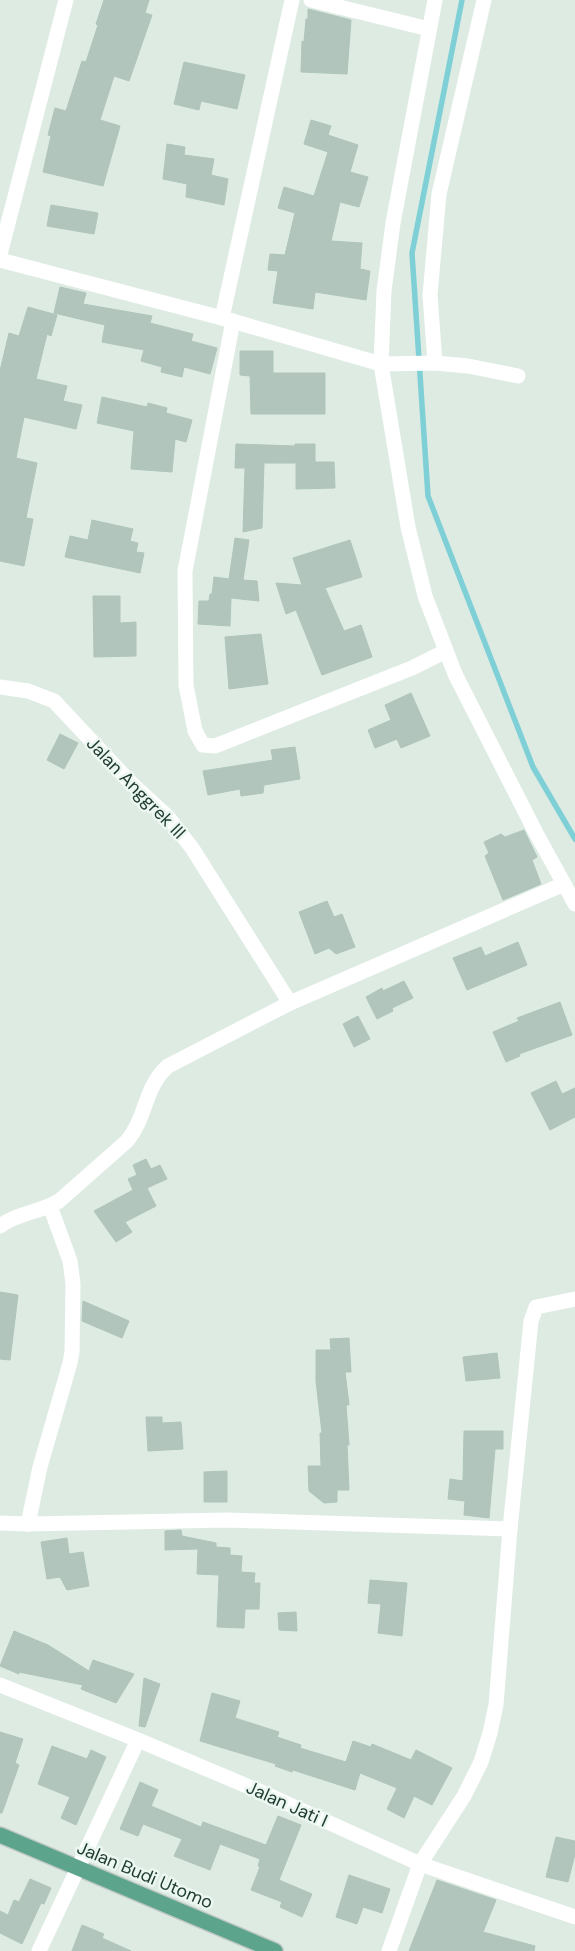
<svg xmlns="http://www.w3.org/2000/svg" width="575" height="1951" viewBox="0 0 575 1951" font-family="'DM Sans',sans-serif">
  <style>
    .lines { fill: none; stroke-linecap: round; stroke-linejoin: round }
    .stream { stroke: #7fcfd6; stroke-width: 5.5 }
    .building { fill: #b2c5bc; stroke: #afc5ba }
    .primary-casing { stroke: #c0c8c5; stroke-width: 18 }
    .minor { stroke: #fff; stroke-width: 15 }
    .primary { stroke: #5da48d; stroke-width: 15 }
    .labels { text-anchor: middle; stroke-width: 5; stroke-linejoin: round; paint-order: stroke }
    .street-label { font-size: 18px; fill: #1d3b31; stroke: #edf7f1 }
  </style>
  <rect width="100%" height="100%" fill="#ddebe3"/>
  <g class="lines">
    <path class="stream" d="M462,0L412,253L428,496L533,767L575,839"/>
  </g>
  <g class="building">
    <path d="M104,0H149L145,13L152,15L129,81L114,76L100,120L120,126L103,186L43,172L51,136L48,135L55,108L66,111L82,61L86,62L98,25L96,24Z"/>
    <path d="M308,9L351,20L347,74L301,72L302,41L304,42L306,19H308Z"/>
    <path d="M184,62L245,75L237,109L201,101L199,110L174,104Z"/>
    <path d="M311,120L331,126L328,135L358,145L350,172L368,177L359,207L340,202L331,241L362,243L360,269L370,271L366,300L315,292L313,309L273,303L278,271L268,270L270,254L285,255L295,213L278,208L284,187L314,196L328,152L304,144Z"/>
    <path d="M167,144L185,147L184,155L214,159L211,175L228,179L224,205L186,197L187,184L163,179Z"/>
    <path d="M51,205L98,213L94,234L47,226Z"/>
    <path d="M60,287L86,293L83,304L152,316L150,323L193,334L191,341L217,348L210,374L184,367L182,377L161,372L162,367L141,361L144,350L102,342L105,325L54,313Z"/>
    <path d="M28,307L57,315L51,336L47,334L36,379L67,386L63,401L82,405L76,429L24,417L16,458L37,463L26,518L33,519L24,566L0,561V371L9,333L19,336Z"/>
    <path d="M240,351H273V373H325V414H251L250,376L240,375Z"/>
    <path d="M102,397L147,407L148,403L167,408L166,413L192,420L186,442L175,439L172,472L131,469L134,431L97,423Z"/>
    <path d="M236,444L295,446V444H315V462H334L335,488L296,489V463H264L262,528L243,532L245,468H235Z"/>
    <path d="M92,520L133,529L130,541L138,543L136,552L144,553L140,573L65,557L70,536L88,540Z"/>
    <path d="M235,538L249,540L243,580L257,581L259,601L231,598L230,626L198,624L199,601H209L210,594H212L214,577L229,579Z"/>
    <path d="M350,540L362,577L325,588L344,631L361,625L372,657L322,675L296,610L286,614L276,583L302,585L293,558Z"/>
    <path d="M93,596H120V623L136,622V656L94,657Z"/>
    <path d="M261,634L268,684L229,689L225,637Z"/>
    <path d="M411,693L430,736L401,748L397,739L375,748L368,730L391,720L385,705Z"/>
    <path d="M60,734L78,743L64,769L47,760Z"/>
    <path d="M295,747L300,779L264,785L263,793L241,796L240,789L208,795L203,771L273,760L271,750Z"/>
    <path d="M524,830L537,857L532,860L541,884L503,900L485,856L489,853L484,842L501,834L505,837Z"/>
    <path d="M327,901L334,917L342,914L355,947L336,954L329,948L315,954L299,912Z"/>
    <path d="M518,942L527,965L467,990L453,958L481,947L485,956Z"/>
    <path d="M404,981L413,998L392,1008L393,1011L377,1019L366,997L382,988L383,991Z"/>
    <path d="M560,1002L572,1035L519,1054L520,1056L506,1062L493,1032L519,1021L517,1018Z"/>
    <path d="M358,1016L370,1039L354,1047L343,1024Z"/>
    <path d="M556,1081L562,1094L575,1088V1117L550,1130L531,1093Z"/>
    <path d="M146,1159L151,1169L160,1165L167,1179L147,1188L156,1206L125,1222L132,1232L116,1242L94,1211L133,1190L128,1179L137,1175L133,1165Z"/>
    <path d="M0,1292L18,1295L10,1360L0,1359Z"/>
    <path d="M83,1301L129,1321L122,1338L82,1321Z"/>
    <path d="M349,1338L351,1372H345L349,1405H346L349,1445H347L349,1490H337V1502L324,1503L309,1491L308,1466H321L320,1433H322L316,1381V1350H331L330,1339Z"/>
    <path d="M497,1353L500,1378L466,1381L463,1357Z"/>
    <path d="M146,1417H162V1423L181,1422L183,1449L148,1451Z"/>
    <path d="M464,1431H503V1449H495L489,1518L464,1515L465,1501L448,1499L450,1479L463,1481Z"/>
    <path d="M227,1471V1502H204V1472Z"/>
    <path d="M181,1530L182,1536L216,1543V1547L230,1548V1555L242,1556L241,1572L255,1573L254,1583H260L259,1609H245L244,1628L217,1627L219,1575L197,1574L198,1549L165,1550V1531Z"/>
    <path d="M67,1538L69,1554L83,1552L89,1586L67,1590L60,1577L47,1579L41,1542Z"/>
    <path d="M370,1580L407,1583L402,1636L378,1633L381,1604L368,1603Z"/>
    <path d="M296,1612L297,1631L279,1630L278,1613Z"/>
    <path d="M14,1631L48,1645L89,1671L93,1660L134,1674L116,1703L81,1689L83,1685L19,1672V1674L0,1666Z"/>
    <path d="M144,1678L160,1684L145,1727L139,1726Z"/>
    <path d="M212,1693L240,1701L235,1718L279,1732L277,1737L301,1745L300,1748L346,1762L353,1741L371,1747L372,1744L411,1760L416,1750L452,1768L432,1805L414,1796L404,1818L387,1809L397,1788L360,1773L355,1790L293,1770L292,1772L275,1766L276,1764L200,1741Z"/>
    <path d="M0,1732L23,1739L15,1763L19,1765L2,1813H0Z"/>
    <path d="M52,1746L87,1759L91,1750L106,1757L76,1825L61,1818L70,1797L38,1784Z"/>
    <path d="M140,1782L158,1790L151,1806L201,1827L203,1822L266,1845L278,1816L301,1825L279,1880L312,1894L302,1917L280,1907L282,1902L251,1890L260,1867L258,1866L260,1859L220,1844L210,1870L174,1856L182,1839L143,1824L138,1836L120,1829Z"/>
    <path d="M556,1837L575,1841V1854L568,1882L546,1877Z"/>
    <path d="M349,1875L390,1889L382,1913L363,1907L357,1924L336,1917Z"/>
    <path d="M30,1879L51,1888L44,1904L41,1903L22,1944L0,1933V1911L8,1915L14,1900L19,1902Z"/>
    <path d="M437,1880L496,1900L483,1932L535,1946L534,1951H409Z"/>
    <path d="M82,1925L104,1934L102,1938L131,1951H72Z"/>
  </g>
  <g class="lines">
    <defs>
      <path id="primary" d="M0,1835L275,1951"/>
    </defs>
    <use href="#primary" class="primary-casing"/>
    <g class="minor">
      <path d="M311,0L429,29"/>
      <path d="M435,0L393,223L384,291L381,364L408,527L425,596L455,674L536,833L575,904"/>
      <path d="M0,254L66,0"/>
      <path d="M0,260L222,318L381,364L435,363L468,366L518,376"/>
      <path d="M222,318L292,0"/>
      <path d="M233,321L185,571L186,685L195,731L203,745L215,746L412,668L446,651"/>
      <path d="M435,363L430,295L439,194L484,0"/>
      <path d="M0,687L28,691L54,701L130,782L168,817L192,848L290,1003"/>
      <path d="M0,1226C17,1213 41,1212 59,1201L127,1141C147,1117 144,1087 168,1066L290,1003L564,884"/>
      <path d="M0,1523L28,1524L227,1520L510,1529"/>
      <path d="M28,1524L40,1467L70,1363L72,1352L73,1284L70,1261L50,1206"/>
      <path d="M0,1685L138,1740L266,1794L420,1864L575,1917"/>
      <path d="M39,1951L138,1740"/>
      <path d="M389,1951L420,1864L464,1796L481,1762L490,1733L496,1705L510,1529L531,1321L536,1307L575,1299"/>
    </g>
    <use href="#primary" class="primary"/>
  </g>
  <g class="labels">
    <g class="street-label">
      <text transform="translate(136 788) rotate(46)" y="6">Jalan Anggrek III</text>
      <text transform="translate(287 1804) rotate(24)" y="6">Jalan Jati I</text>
      <text transform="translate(145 1875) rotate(23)" y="6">Jalan Budi Utomo</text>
    </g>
  </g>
</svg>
